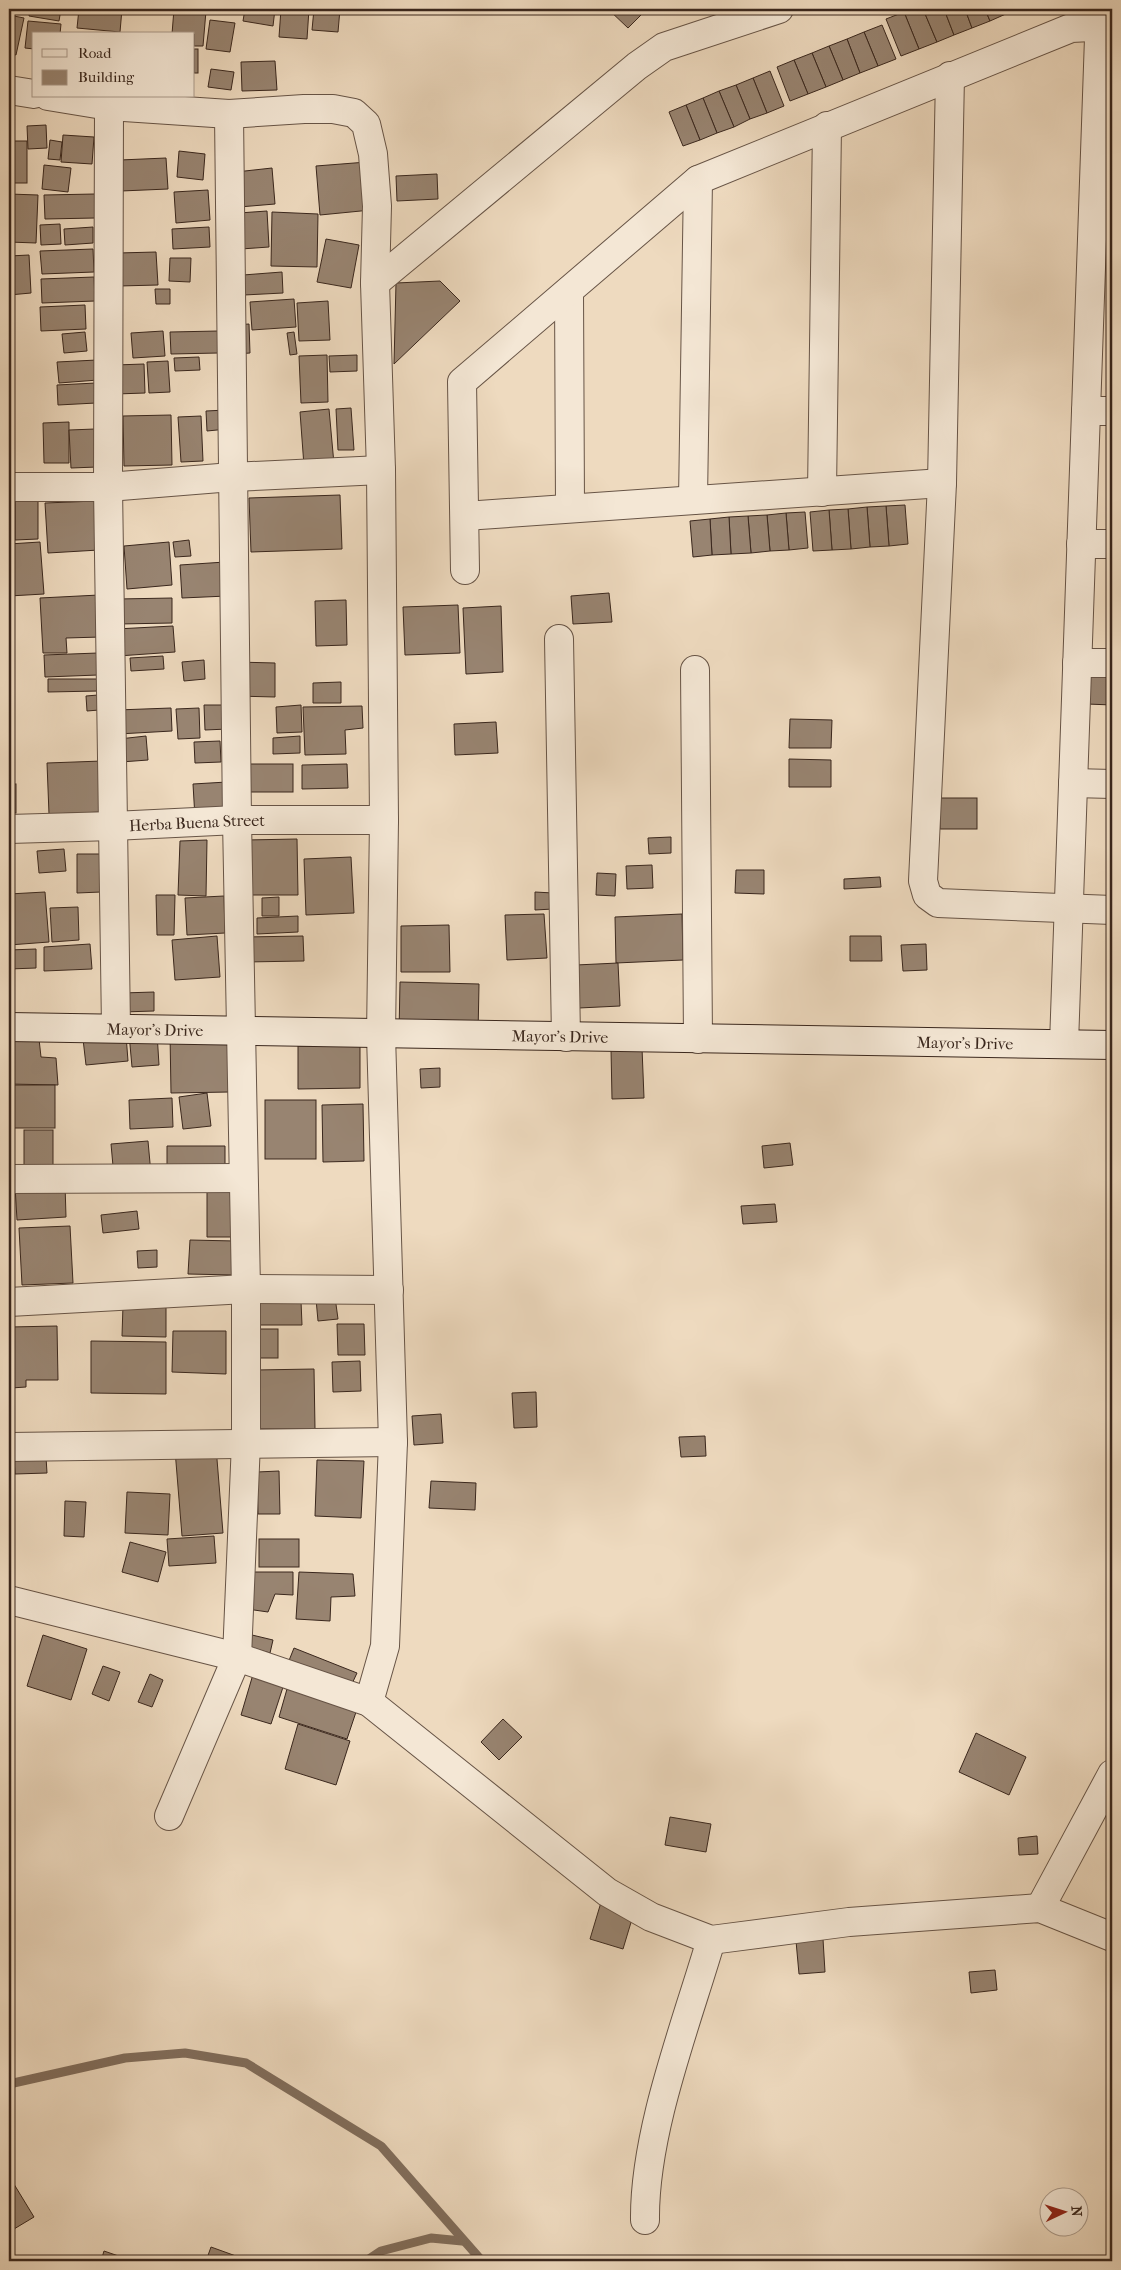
<svg xmlns="http://www.w3.org/2000/svg" width="1121" height="2270" viewBox="0 0 1121 2270" font-family="'IM FELL French Canon',serif">
  <style>
    .lines { fill: none; stroke-linecap: round; stroke-linejoin: round }
    .stream { stroke: #816e5d; stroke-width: 9 }
    .building { fill: #988471; stroke: #3a271d }
    .street-casing { stroke: #675446; stroke-width: 30 }
    .secondary-casing { stroke: #3a271d; stroke-width: 30 }
    .street { stroke: #f4e7d5; stroke-width: 28 }
    .secondary { stroke: #f4e7d5; stroke-width: 28 }
    .labels { text-anchor: middle; stroke-width: 5; stroke-linejoin: round; paint-order: stroke }
    .street-label { font-size: 16px; fill: #3a271d; stroke: #f4e7d5 }
  </style>
  <rect width="100%" height="100%" fill="#eedabf"/>
  <filter id="stains"><feTurbulence type="fractalNoise" baseFrequency=".004" numOctaves="4"/><feColorMatrix values="0 0 0 0 .2 0 0 0 0 .09 0 0 0 0 .02 0 0 0 .5 -.17"/></filter>
  <radialGradient id="worn" r=".72"><stop offset=".6" stop-color="#630" stop-opacity="0"/><stop offset="1" stop-color="#630" stop-opacity=".3"/></radialGradient>
  <g class="lines">
    <g class="stream">
      <path d="M9,2084L125,2058L185,2053L246,2063L381,2146L482,2261"/>
      <path d="M366,2261L381,2251L431,2238L462,2241"/>
    </g>
  </g>
  <g class="building">
    <path d="M30,9H61L59,21L29,16Z"/>
    <path d="M79,9H122L120,32L77,28Z"/>
    <path d="M174,9L206,11L203,46H194V34H172Z"/>
    <path d="M245,9H275L273,26L243,21Z"/>
    <path d="M281,9H309L307,39L279,37Z"/>
    <path d="M314,9H340L338,32L312,30Z"/>
    <path d="M608,9H641L644,12L628,28Z"/>
    <path d="M911,9H923L937,42L919,49L904,12Z"/>
    <path d="M923,9H944L954,35L937,42Z"/>
    <path d="M944,9H965L972,28L954,35Z"/>
    <path d="M965,9H985L990,21L972,28Z"/>
    <path d="M985,9H1006L1008,13L990,21Z"/>
    <path d="M904,12L919,49L901,56L886,19Z"/>
    <path d="M9,15L24,18L16,55L9,53Z"/>
    <path d="M210,20L235,23L230,52L206,49Z"/>
    <path d="M28,21L61,24L60,34H34V49L25,48Z"/>
    <path d="M882,25L896,59L878,66L864,32Z"/>
    <path d="M864,32L878,66L860,73L847,39Z"/>
    <path d="M847,39L860,73L843,80L829,46Z"/>
    <path d="M829,46L843,80L826,87L812,53Z"/>
    <rect x="194" y="49" width="4" height="24"/>
    <path d="M812,53L826,87L808,94L794,60Z"/>
    <path d="M794,60L808,94L790,101L777,67Z"/>
    <path d="M275,61L277,90L242,91L241,62Z"/>
    <path d="M211,69L234,72L231,90L208,87Z"/>
    <path d="M770,71L784,106L767,113L753,78Z"/>
    <path d="M753,78L767,113L750,119L736,85Z"/>
    <path d="M736,85L750,119L734,127L719,91Z"/>
    <path d="M719,91L734,127L717,133L703,98Z"/>
    <path d="M703,98L717,133L700,140L686,105Z"/>
    <path d="M686,105L700,140L683,146L669,112Z"/>
    <path d="M46,125L47,148L28,149L27,126Z"/>
    <path d="M63,135L94,137L92,164L61,162Z"/>
    <path d="M50,140L62,142L60,160L48,159Z"/>
    <rect x="9" y="141" width="18" height="42"/>
    <path d="M179,151L205,154L203,180L177,177Z"/>
    <path d="M166,158L168,189L121,191L120,160Z"/>
    <path d="M367,162L371,210L320,215L316,166Z"/>
    <path d="M44,165L71,168L68,192L42,189Z"/>
    <path d="M272,168L275,204L239,207L236,172Z"/>
    <path d="M437,174L438,199L397,201L396,176Z"/>
    <path d="M208,190L210,220L176,223L174,192Z"/>
    <path d="M9,194L38,195L36,243L9,242Z"/>
    <path d="M95,194V218L45,219L44,195Z"/>
    <path d="M267,211L269,247L241,249L239,213Z"/>
    <path d="M272,212L318,214L317,267L271,266Z"/>
    <path d="M60,224L61,244L41,245L40,225Z"/>
    <path d="M93,227V243L65,245L64,229Z"/>
    <path d="M209,227L210,247L173,249L172,229Z"/>
    <path d="M326,239L359,245L351,288L317,282Z"/>
    <path d="M93,249L94,272L42,274L40,251Z"/>
    <path d="M156,252L158,285L119,286L118,253Z"/>
    <path d="M29,255L31,293L9,295V256Z"/>
    <path d="M170,258H191L190,282L169,281Z"/>
    <path d="M282,272L283,293L244,295L243,275Z"/>
    <path d="M94,277L95,301L42,303L41,279Z"/>
    <path d="M440,281L460,301L394,364L396,283Z"/>
    <path d="M155,289H170V304H156Z"/>
    <path d="M294,299L296,327L252,330L250,302Z"/>
    <path d="M328,301L330,340L299,341L297,303Z"/>
    <path d="M85,305L86,329L41,331L40,307Z"/>
    <path d="M249,324L250,353L236,354L235,325Z"/>
    <path d="M163,331L165,356L133,358L131,333Z"/>
    <path d="M218,331V353L171,354L170,332Z"/>
    <path d="M85,332L87,351L64,353L62,334Z"/>
    <path d="M294,332L297,354L290,355L287,333Z"/>
    <path d="M327,355L328,402L301,403L299,356Z"/>
    <path d="M357,355V371L330,372L329,356Z"/>
    <path d="M199,357L200,370L175,371L174,358Z"/>
    <path d="M97,360L98,380L59,383L57,362Z"/>
    <path d="M168,361L170,392L149,393L147,362Z"/>
    <path d="M144,364L145,393L116,394L115,365Z"/>
    <path d="M96,383V403L58,405L57,385Z"/>
    <path d="M351,408L354,450H338L336,409Z"/>
    <path d="M329,409L334,464L304,466L300,412Z"/>
    <path d="M226,410L227,429L207,431L206,411Z"/>
    <path d="M171,415L172,465L124,466L123,416Z"/>
    <path d="M201,416L203,461L181,462L178,417Z"/>
    <path d="M69,422V463H44L43,423Z"/>
    <path d="M95,429L97,467L71,468L69,430Z"/>
    <path d="M340,495L342,549L251,552L249,498Z"/>
    <path d="M15,499H38V539L15,540Z"/>
    <path d="M96,501L99,550L48,553L45,503Z"/>
    <path d="M905,505L908,544L889,546L886,506Z"/>
    <path d="M886,506L889,546L870,547L867,507Z"/>
    <path d="M867,507L870,547L851,549L848,509Z"/>
    <path d="M848,509L851,549L832,550L829,510Z"/>
    <path d="M829,510L832,550L813,551L810,512Z"/>
    <path d="M805,512L808,548L789,550L786,513Z"/>
    <path d="M786,513L789,550L770,551L767,515Z"/>
    <path d="M767,515L770,551L751,553L748,516Z"/>
    <path d="M748,516L751,553L731,554L729,517Z"/>
    <path d="M729,517L731,554L712,555L710,519Z"/>
    <path d="M710,519L712,555L693,557L690,521Z"/>
    <path d="M189,540L191,556L175,557L173,542Z"/>
    <path d="M40,542L44,594L9,596V544Z"/>
    <path d="M169,542L172,585L127,589L124,546Z"/>
    <path d="M225,562L227,596L182,598L180,565Z"/>
    <path d="M609,593L612,622L573,624L571,596Z"/>
    <path d="M99,595L101,637L66,638L67,653H43L40,598Z"/>
    <path d="M172,598V623L119,624L118,599Z"/>
    <path d="M346,600L347,645L316,646L315,601Z"/>
    <path d="M458,605L460,653L405,655L403,607Z"/>
    <path d="M501,606L503,672L466,674L463,608Z"/>
    <path d="M173,626L175,652L118,656L116,629Z"/>
    <path d="M98,653V675L45,677L44,655Z"/>
    <path d="M163,656L164,669L131,671L130,658Z"/>
    <path d="M204,660L205,679L184,681L182,662Z"/>
    <path d="M236,662L275,663V697L235,696Z"/>
    <path d="M1088,669L1112,670V705L1087,704Z"/>
    <path d="M48,679H99V691L48,692Z"/>
    <path d="M341,682V703H313V683Z"/>
    <path d="M98,695L99,710L87,711L86,696Z"/>
    <path d="M204,705H227L228,729L205,730Z"/>
    <path d="M301,705L302,732L277,733L276,707Z"/>
    <path d="M362,706L363,728L345,730L346,754L305,755L303,707Z"/>
    <path d="M171,708L172,731L118,734L117,710Z"/>
    <path d="M199,708L200,738L178,739L176,709Z"/>
    <path d="M790,719L832,720L831,748H789Z"/>
    <path d="M496,722L498,753L455,755L454,724Z"/>
    <path d="M146,736L148,760L121,762L119,739Z"/>
    <path d="M300,736V753L273,754V738Z"/>
    <path d="M220,741L221,762L195,763L194,742Z"/>
    <path d="M789,759L831,760V787H789Z"/>
    <path d="M102,761L104,812L49,814L47,763Z"/>
    <rect x="248" y="764" width="45" height="28"/>
    <path d="M347,764L348,788L302,789V765Z"/>
    <path d="M227,782L229,816L195,818L193,784Z"/>
    <rect x="9" y="784" width="7" height="29"/>
    <rect x="940" y="798" width="37" height="31"/>
    <path d="M671,837V853L649,854L648,838Z"/>
    <path d="M297,839L298,895H247L246,840Z"/>
    <path d="M207,840L206,896L178,895L180,841Z"/>
    <path d="M64,849L66,871L39,873L37,851Z"/>
    <path d="M77,854H100L101,892L77,893Z"/>
    <path d="M351,857L354,913L306,915L304,859Z"/>
    <path d="M652,865L653,888L627,889L626,866Z"/>
    <path d="M736,870H764V894L735,893Z"/>
    <path d="M597,873L616,874L615,896L596,895Z"/>
    <path d="M880,877L881,887L844,889V879Z"/>
    <path d="M45,892L49,942L9,945V894Z"/>
    <path d="M535,892L553,893V909L535,910Z"/>
    <path d="M156,895H175L174,935H157Z"/>
    <path d="M224,896L225,933L187,935L185,898Z"/>
    <path d="M279,897V916H262V898Z"/>
    <path d="M78,907L79,940L52,942L50,908Z"/>
    <path d="M544,914L547,958L507,960L505,915Z"/>
    <path d="M682,914L683,960L616,963L615,917Z"/>
    <path d="M298,916V932L257,934V918Z"/>
    <path d="M449,925L450,972H401V926Z"/>
    <path d="M217,936L220,977L175,980L172,940Z"/>
    <path d="M303,936L304,961L245,962V937Z"/>
    <path d="M850,936H881L882,961H850Z"/>
    <path d="M90,944L92,969L44,971V947Z"/>
    <path d="M926,944L927,970L903,971L901,945Z"/>
    <path d="M36,949V968L9,969V950Z"/>
    <path d="M618,963L620,1006L579,1008L576,965Z"/>
    <path d="M400,982L479,984L478,1035L399,1034Z"/>
    <path d="M154,992V1011L122,1012V993Z"/>
    <path d="M38,1030L41,1057L56,1058L58,1085L9,1084V1032Z"/>
    <path d="M157,1033L159,1065L132,1067L129,1034Z"/>
    <path d="M170,1034H228L229,1092L171,1093Z"/>
    <path d="M126,1035L128,1061L86,1065L83,1039Z"/>
    <path d="M298,1046H360V1088L298,1089Z"/>
    <path d="M642,1048L644,1098L612,1099L611,1049Z"/>
    <path d="M440,1068V1087L421,1088L420,1069Z"/>
    <rect x="9" y="1085" width="46" height="43"/>
    <path d="M207,1093L211,1126L183,1129L179,1097Z"/>
    <path d="M172,1098L173,1127L130,1129L129,1100Z"/>
    <rect x="265" y="1100" width="51" height="59"/>
    <path d="M363,1104L364,1161L323,1162L322,1105Z"/>
    <rect x="24" y="1130" width="29" height="49"/>
    <path d="M148,1141L151,1174L114,1177L111,1144Z"/>
    <path d="M790,1143L793,1165L764,1168L762,1146Z"/>
    <path d="M167,1146H225V1174L167,1175Z"/>
    <path d="M207,1182L237,1183V1237H207Z"/>
    <path d="M65,1184L66,1217L17,1220L15,1186Z"/>
    <path d="M775,1204L777,1222L743,1224L741,1206Z"/>
    <path d="M137,1211L139,1229L103,1233L101,1215Z"/>
    <path d="M70,1226L73,1283L22,1285L19,1228Z"/>
    <path d="M190,1240L235,1241L234,1275L188,1274Z"/>
    <path d="M157,1250V1267L138,1268L137,1251Z"/>
    <path d="M335,1297L338,1319L318,1321L316,1299Z"/>
    <path d="M301,1301L302,1325H249L248,1302Z"/>
    <path d="M123,1305L166,1306V1337L122,1336Z"/>
    <path d="M337,1324H364L365,1355H338Z"/>
    <path d="M57,1326L58,1380H26V1387L11,1388L10,1327Z"/>
    <rect x="248" y="1329" width="30" height="29"/>
    <path d="M173,1331H226V1374L172,1372Z"/>
    <path d="M91,1341L166,1342V1394L91,1393Z"/>
    <path d="M360,1361L361,1391L333,1392L332,1362Z"/>
    <path d="M314,1369L315,1429H256V1370Z"/>
    <path d="M536,1392L537,1427L514,1428L512,1393Z"/>
    <path d="M441,1414L443,1443L414,1445L412,1416Z"/>
    <path d="M705,1436L706,1456L681,1457L679,1437Z"/>
    <path d="M216,1447L223,1533L182,1536L175,1450Z"/>
    <path d="M46,1457L47,1473L15,1474L14,1459Z"/>
    <path d="M317,1460L364,1461L361,1518L315,1516Z"/>
    <path d="M279,1471L280,1514H258L257,1472Z"/>
    <path d="M431,1481L476,1483L475,1510L429,1508Z"/>
    <path d="M127,1492L170,1494L168,1535L125,1533Z"/>
    <path d="M65,1501L86,1502L84,1537L64,1536Z"/>
    <path d="M214,1536L216,1563L169,1566L167,1539Z"/>
    <rect x="259" y="1539" width="40" height="28"/>
    <path d="M130,1542L166,1552L158,1582L122,1572Z"/>
    <path d="M242,1572H293V1595L275,1594L268,1612L240,1608Z"/>
    <path d="M299,1572L353,1574L355,1596L331,1597L330,1621L296,1619Z"/>
    <path d="M43,1635L87,1649L71,1700L27,1686Z"/>
    <path d="M252,1635L273,1640L270,1653L249,1647Z"/>
    <path d="M294,1648L357,1673L350,1688L288,1663Z"/>
    <path d="M103,1666L120,1672L109,1701L92,1694Z"/>
    <path d="M254,1671L285,1681L271,1724L241,1715Z"/>
    <path d="M150,1674L163,1680L152,1707L138,1702Z"/>
    <path d="M289,1682L359,1703L347,1739L279,1717Z"/>
    <path d="M503,1719L522,1737L499,1760L481,1742Z"/>
    <path d="M298,1724L350,1741L336,1785L285,1769Z"/>
    <path d="M976,1733L1026,1757L1009,1795L959,1772Z"/>
    <path d="M670,1817L711,1824L706,1852L665,1845Z"/>
    <path d="M1037,1836L1038,1854L1019,1855L1018,1838Z"/>
    <path d="M602,1899L635,1909L623,1949L590,1939Z"/>
    <path d="M823,1939L825,1972L799,1974L796,1941Z"/>
    <path d="M995,1970L997,1990L971,1993L969,1972Z"/>
    <path d="M9,2176L34,2217L9,2232Z"/>
    <path d="M211,2247L247,2260L246,2261H206Z"/>
    <path d="M104,2251L133,2261H101Z"/>
  </g>
  <g class="lines">
    <defs>
      <g id="street">
        <path d="M950,76L942,483L923,881L927,895L938,903L1112,910"/>
        <path d="M9,90L34,94"/>
        <path d="M48,96L109,106L229,114L304,109H333L354,113L366,124L373,154L377,206L375,283L381,470L384,820L381,1035L393,1442L385,1646L369,1702"/>
        <path d="M109,106L108,487L116,1027"/>
        <path d="M375,283L637,66L664,47L779,9"/>
        <path d="M569,291L570,508"/>
        <path d="M1086,411H1112"/>
        <path d="M9,487H108L232,477L381,470"/>
        <path d="M822,492L827,126"/>
        <path d="M693,500L698,180"/>
        <path d="M465,516L942,483"/>
        <path d="M1081,544H1112"/>
        <path d="M465,570L462,382L698,180L1071,28L1112,26"/>
        <path d="M559,639L566,1037"/>
        <path d="M1077,663H1112"/>
        <path d="M695,670L698,1039"/>
        <path d="M1073,783L1112,784"/>
        <path id="s1" d="M9,829L113,826L237,820H384"/>
        <path d="M1064,1044L1100,9"/>
        <path d="M9,1179L243,1178"/>
        <path d="M9,1302L246,1289L389,1290"/>
        <path d="M9,1447L393,1442"/>
        <path d="M9,1600L237,1657L369,1702L607,1892L651,1917L711,1940L849,1922L1040,1908L1112,1937"/>
        <path d="M169,1816L237,1657L246,1442V1289L237,820L229,114"/>
        <path d="M1040,1908L1112,1774"/>
        <path d="M645,2220C644,2132 686,2025 711,1940"/>
      </g>
      <g id="secondary">
        <path id="s2" d="M9,1027L1112,1045"/>
      </g>
    </defs>
    <use href="#street" class="street-casing"/>
    <use href="#secondary" class="secondary-casing"/>
    <use href="#street" class="street"/>
    <use href="#secondary" class="secondary"/>
  </g>
  <g class="labels">
    <g class="street-label">
      <text dy="6" stroke="none"><textPath href="#s1" startOffset="188">Herba Buena Street</textPath></text>
      <text dy="6" stroke="none"><textPath href="#s2" startOffset="146">Mayor's Drive</textPath></text>
      <text dy="6" stroke="none"><textPath href="#s2" startOffset="551">Mayor's Drive</textPath></text>
      <text dy="6" stroke="none"><textPath href="#s2" startOffset="956">Mayor's Drive</textPath></text>
    </g>
  </g>
  <rect width="1121" height="2270" fill="none" stroke="#eedabf" stroke-width="30"/>
  <rect x="10" y="10" width="1101" height="2250" fill="none" stroke="#3a271d" stroke-width="2.5"/>
  <rect x="15" y="15" width="1091" height="2240" fill="none" stroke="#3a271d"/>
  <rect x="32" y="32" width="162" height="65" fill="#f4e7d5" stroke="#aa9a8b"/>
  <rect x="42" y="49" width="25" height="8" fill="#f4e7d5" stroke="#aa9a8b"/>
  <text x="78" y="58" font-size="15" fill="#3a271d">Road</text>
  <rect x="42" y="70" width="25" height="15" fill="#988471" stroke="#aa9a8b"/>
  <text x="78" y="82" font-size="15" fill="#3a271d">Building</text>
  <g transform="translate(1064 2212) rotate(86)"><circle r="24" fill="#f4e7d5" stroke="#aa9a8b"/>
  <path d="M0-4L9 19L0 12L-9 19Z" fill="#8f2418"/>
  <text y="-8" font-size="14" font-weight="bold" text-anchor="middle" fill="#3a271d">N</text>
  </g>
  <rect width="100%" height="100%" filter="url(#stains)"/>
  <rect width="100%" height="100%" fill="url(#worn)"/>
</svg>
